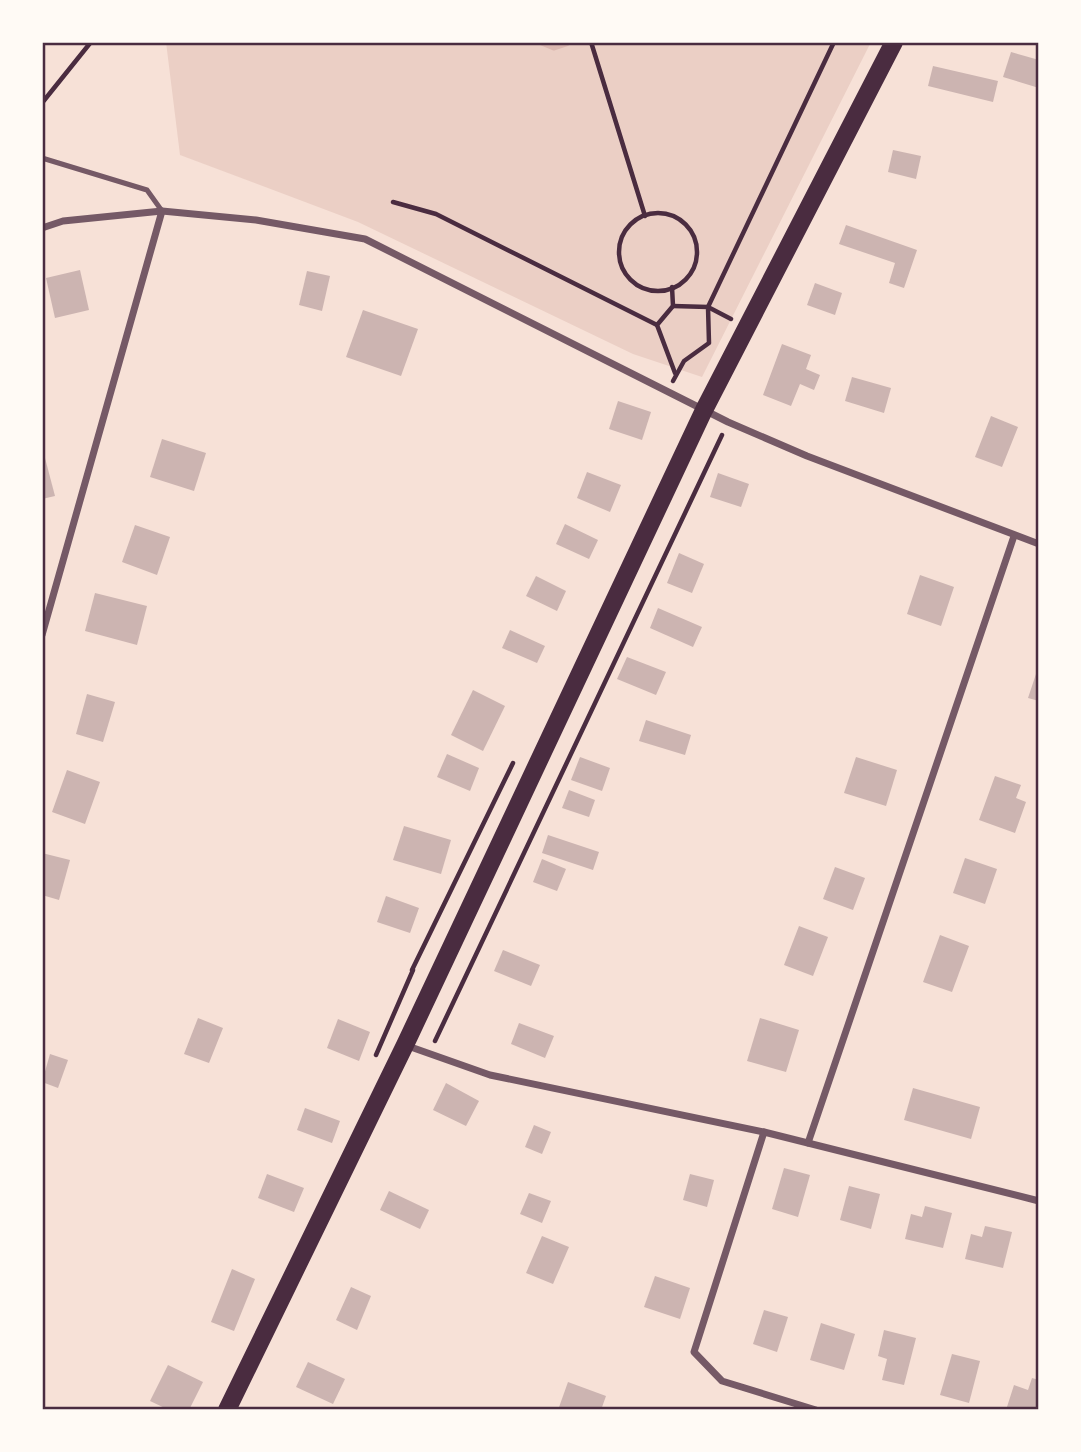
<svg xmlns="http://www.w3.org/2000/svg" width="1081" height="1452" viewBox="0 0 1081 1452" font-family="'Open Sans',sans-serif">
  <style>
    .green { fill: #ebcfc5 }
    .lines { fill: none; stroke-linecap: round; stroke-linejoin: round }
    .stream { stroke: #dcb8b0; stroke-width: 7 }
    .building { fill: #ccb4b1 }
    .path { stroke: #4a2c40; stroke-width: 4.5 }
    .service { stroke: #755966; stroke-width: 5 }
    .minor { stroke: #755966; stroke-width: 7 }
    .primary { stroke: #4a2c40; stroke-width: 18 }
    .neatline { fill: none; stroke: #4a2c40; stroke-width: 2.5 }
  </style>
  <rect width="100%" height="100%" fill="#f7e1d7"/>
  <path class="green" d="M166,42H871L702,377L633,354L358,222L180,155Z"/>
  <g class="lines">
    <path class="stream" d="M542,42L554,47L566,43"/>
  </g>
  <g class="building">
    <path d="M1011,52L1039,60V88L1003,77Z"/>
    <path d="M933,66L998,81L993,102L928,86Z"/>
    <path d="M893,150L921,156L916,179L888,172Z"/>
    <path d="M846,225L917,250L904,288L889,283L895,263L839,244Z"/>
    <path d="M80,270L89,310L55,318L46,278Z"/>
    <path d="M307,271L330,276L322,311L299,305Z"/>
    <path d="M815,283L842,293L835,315L807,305Z"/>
    <path d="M363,310L418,329L401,376L346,357Z"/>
    <path d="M782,344L811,355L806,369L820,375L814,390L800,384L791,406L763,395Z"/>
    <path d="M852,377L891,388L884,413L845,401Z"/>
    <path d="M618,401L651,412L642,440L609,429Z"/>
    <path d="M991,416L1018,427L1002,467L975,457Z"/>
    <path d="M162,439L206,453L194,491L150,477Z"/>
    <path d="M45,458L55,496L42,499V459Z"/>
    <path d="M587,472L621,485L610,512L577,498Z"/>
    <path d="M718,473L749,484L741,507L710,497Z"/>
    <path d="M565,524L598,540L589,559L556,544Z"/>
    <path d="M135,525L170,537L157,575L122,562Z"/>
    <path d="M679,553L704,564L692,593L667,583Z"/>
    <path d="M920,575L954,587L941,626L907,614Z"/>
    <path d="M536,576L566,591L557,611L526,596Z"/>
    <path d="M95,593L147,606L137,645L85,631Z"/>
    <path d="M658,608L702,627L693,647L650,628Z"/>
    <path d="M510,630L545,646L537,663L502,648Z"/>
    <path d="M627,657L666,672L656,695L617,679Z"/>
    <path d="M1039,665V701L1028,698Z"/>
    <path d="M473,690L505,706L483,751L451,735Z"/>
    <path d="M87,694L115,702L103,742L76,734Z"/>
    <path d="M646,720L691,735L685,755L639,741Z"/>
    <path d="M447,754L479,768L470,791L437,777Z"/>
    <path d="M580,757L610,768L602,791L571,780Z"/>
    <path d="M856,757L897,770L886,806L844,793Z"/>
    <path d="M67,770L100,782L85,824L52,812Z"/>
    <path d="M995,776L1021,785L1016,798L1026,802L1015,833L979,820Z"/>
    <path d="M569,790L595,800L589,817L562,808Z"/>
    <path d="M404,826L451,840L441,874L393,860Z"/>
    <path d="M548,835L599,852L593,870L542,853Z"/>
    <path d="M42,853L70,860L59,900L42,895Z"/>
    <path d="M965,858L997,869L985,904L953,893Z"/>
    <path d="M542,859L566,869L557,891L533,882Z"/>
    <path d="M835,867L865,878L853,910L823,899Z"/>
    <path d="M386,896L419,908L410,933L377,922Z"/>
    <path d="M799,926L828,937L813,976L784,965Z"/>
    <path d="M940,935L969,946L952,992L923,982Z"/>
    <path d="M503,950L540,965L531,986L494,971Z"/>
    <path d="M198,1018L223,1028L209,1063L184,1054Z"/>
    <path d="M760,1018L799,1030L786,1072L747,1061Z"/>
    <path d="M338,1019L370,1032L359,1061L327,1048Z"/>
    <path d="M519,1023L554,1036L545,1058L511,1044Z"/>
    <path d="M50,1054L68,1060L58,1088L42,1082Z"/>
    <path d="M446,1083L479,1101L466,1126L433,1110Z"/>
    <path d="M913,1088L980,1107L971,1139L904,1120Z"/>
    <path d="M305,1108L340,1121L332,1143L297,1130Z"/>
    <path d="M534,1125L551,1132L542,1154L525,1147Z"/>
    <path d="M784,1168L810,1175L798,1217L772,1209Z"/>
    <path d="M267,1174L304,1188L294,1212L258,1198Z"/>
    <path d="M690,1174L714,1180L707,1207L683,1200Z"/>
    <path d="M849,1186L880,1194L871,1229L840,1220Z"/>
    <path d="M389,1191L429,1210L420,1229L380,1210Z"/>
    <path d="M529,1193L551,1201L542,1223L520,1214Z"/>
    <path d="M925,1206L952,1213L943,1248L905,1239L911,1214L922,1217Z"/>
    <path d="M985,1226L1012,1232L1003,1268L965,1259L971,1234L982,1237Z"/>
    <path d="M542,1236L569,1247L553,1284L526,1273Z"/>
    <path d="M232,1269L255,1279L234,1331L211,1322Z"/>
    <path d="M655,1276L690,1288L680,1319L644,1307Z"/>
    <path d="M351,1287L371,1296L357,1330L336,1320Z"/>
    <path d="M764,1310L788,1317L777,1352L753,1344Z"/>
    <path d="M821,1323L855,1334L844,1370L810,1360Z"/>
    <path d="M884,1330L916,1338L904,1385L882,1380L887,1359L878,1356Z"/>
    <path d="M952,1354L980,1361L969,1403L940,1395Z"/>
    <path d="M308,1362L345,1379L333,1404L296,1387Z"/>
    <path d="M168,1365L203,1382L189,1410H169L150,1401Z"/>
    <path d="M1032,1378L1039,1380V1410H1006L1014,1385L1028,1390Z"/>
    <path d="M568,1382L606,1396L601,1410H558Z"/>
  </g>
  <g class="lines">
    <g class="path">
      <path d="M591,42L645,216"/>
      <path d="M42,103L91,42"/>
      <path d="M393,202L436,214L657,325"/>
      <circle cx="658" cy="252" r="39"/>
      <path d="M672,287L673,306L657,325L675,373"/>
      <path d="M673,306L708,307L709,343L684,361L673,381"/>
      <path d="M731,319L708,307L834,42"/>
      <path d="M412,970L513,763"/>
      <path d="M435,1041L722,435"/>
      <path d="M376,1055L413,970"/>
    </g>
    <path class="service" d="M42,158L147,190L162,211"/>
    <g class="minor">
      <path d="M42,228L63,221L162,211L256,220L365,239L728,422L807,456L1039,544"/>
      <path d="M42,635L162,211"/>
      <path d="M405,1045L490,1075L764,1132L1039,1201"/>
      <path d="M764,1132L694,1352L722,1381L816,1410"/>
      <path d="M808,1143L1014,536"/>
    </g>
    <path class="primary" d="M227,1410L405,1045L704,410L894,42"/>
  </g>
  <rect width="1081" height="1452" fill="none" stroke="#fffaf5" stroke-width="88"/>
  <rect x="44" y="44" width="993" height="1364" class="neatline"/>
</svg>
